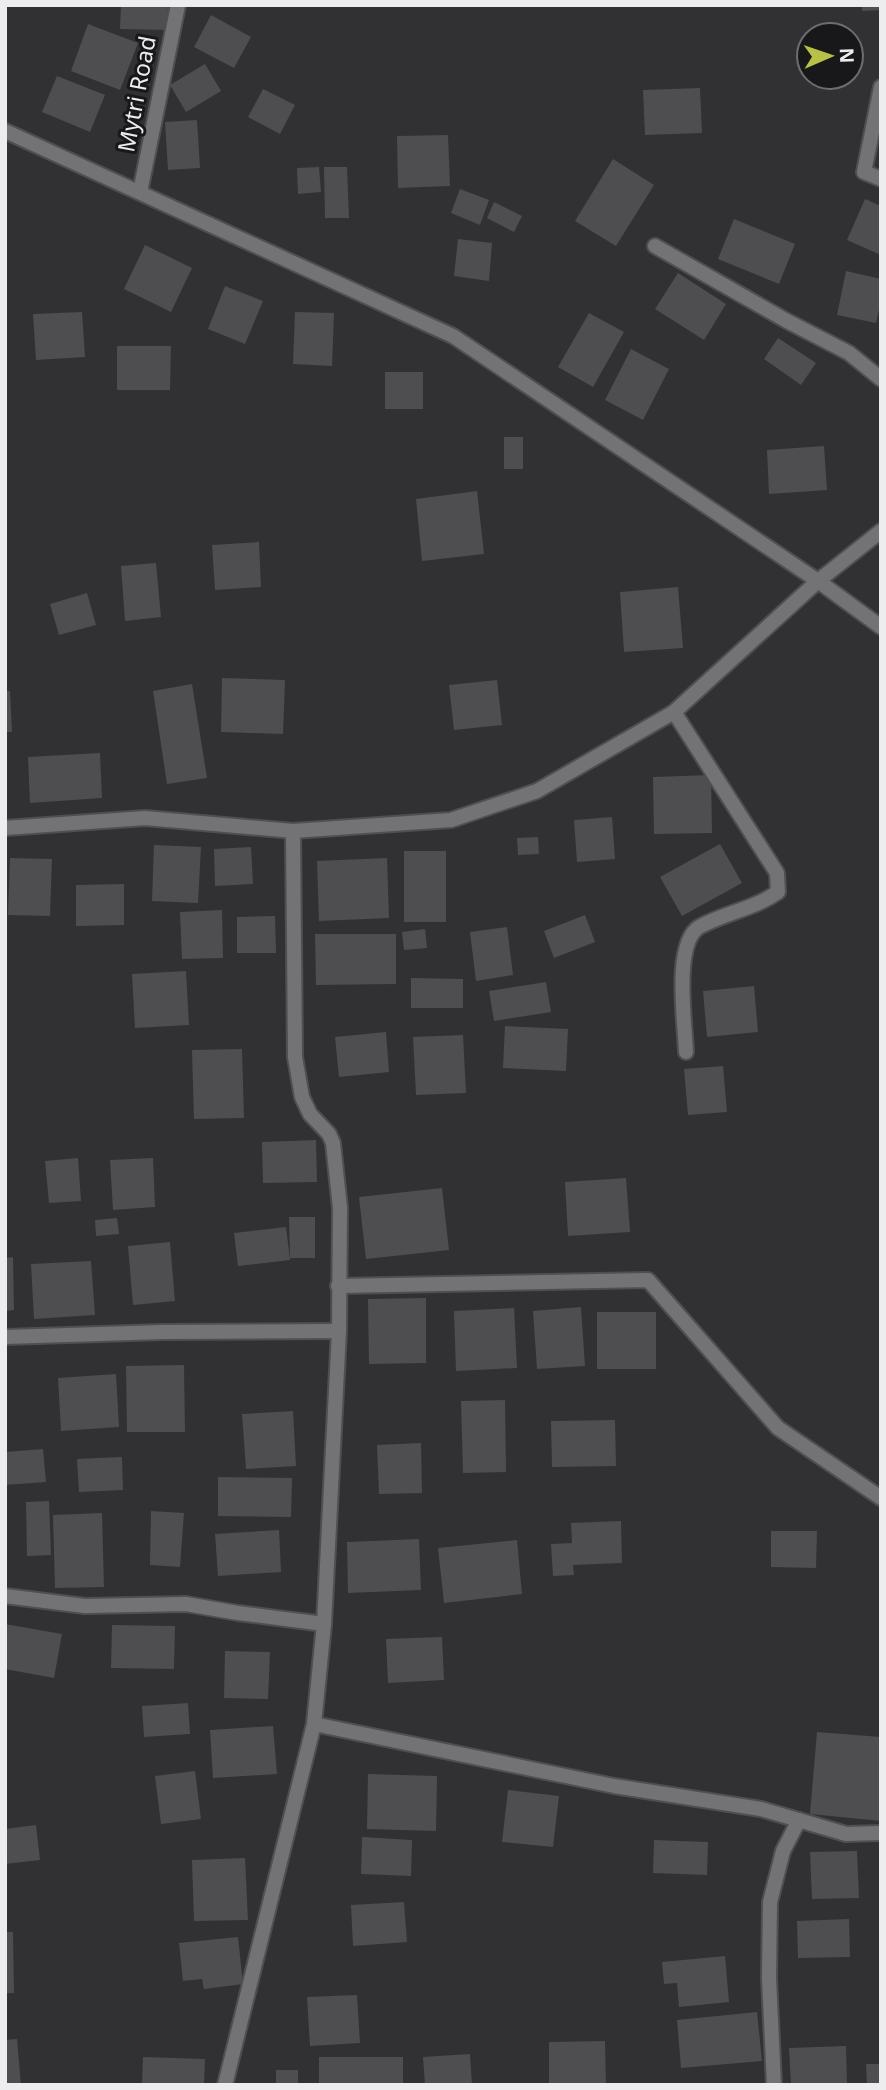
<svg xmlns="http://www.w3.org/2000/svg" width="886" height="2090" viewBox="0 0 886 2090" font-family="'Noto Sans',sans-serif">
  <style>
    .building { fill: #4e4d50 }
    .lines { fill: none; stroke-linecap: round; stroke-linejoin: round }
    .minor-casing { stroke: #4f4e51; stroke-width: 18 }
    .minor { stroke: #737375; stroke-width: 14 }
    .labels { text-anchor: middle; stroke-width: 6; stroke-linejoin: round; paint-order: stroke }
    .street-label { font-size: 23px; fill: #ededef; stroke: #18181a }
  </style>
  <rect width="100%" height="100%" fill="#313033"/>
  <g class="building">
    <path d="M121,5H168L167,30L120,29Z"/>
    <path d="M862,5H881V10L862,11Z"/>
    <path d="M211,15L251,37L234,68L194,47Z"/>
    <path d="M88,24L138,43L120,90L71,71Z"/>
    <path d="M205,64L221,91L186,112L170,85Z"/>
    <path d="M57,76L105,95L90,132L42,112Z"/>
    <path d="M700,88L702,133L645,135L643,90Z"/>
    <path d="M263,89L295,105L280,134L248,117Z"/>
    <path d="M197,120L200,168L168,170L165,122Z"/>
    <path d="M448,135L450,186L398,188L397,136Z"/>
    <path d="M613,159L654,185L616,246L575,221Z"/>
    <path d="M319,167L321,192L298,194L297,168Z"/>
    <path d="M324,167H347L349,218H325Z"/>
    <path d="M460,189L489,200L480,225L451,213Z"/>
    <path d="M865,199L881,206V255L847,240Z"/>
    <path d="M494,202L522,216L514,232L487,218Z"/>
    <path d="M734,219L795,244L779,284L718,259Z"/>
    <path d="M458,239L492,243L489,281L454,276Z"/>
    <path d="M145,245L192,268L171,312L124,289Z"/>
    <path d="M846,271L881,279V301L876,323L837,315Z"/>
    <path d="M678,273L726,304L704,340L655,309Z"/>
    <path d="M225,286L263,301L245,344L208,329Z"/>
    <path d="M82,312L85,357L36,360L33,314Z"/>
    <path d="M295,312L334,313L332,366L293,364Z"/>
    <path d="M589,313L624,332L593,387L558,367Z"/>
    <path d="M778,338L816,363L801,385L764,359Z"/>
    <path d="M117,346H171L170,390H117Z"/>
    <path d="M631,349L669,369L643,420L605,400Z"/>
    <rect x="385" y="372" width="38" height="37"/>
    <rect x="504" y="437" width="19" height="32"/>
    <path d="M824,446L827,490L769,494L767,450Z"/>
    <path d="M477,491L484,554L422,561L416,499Z"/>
    <path d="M259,542L261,587L215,590L212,545Z"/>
    <path d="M156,563L161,617L125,621L121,566Z"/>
    <path d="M678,587L683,648L624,652L620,592Z"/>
    <path d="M87,593L96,625L59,635L50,604Z"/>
    <path d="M222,678L285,680L283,734L221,732Z"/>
    <path d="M497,680L502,725L454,730L449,685Z"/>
    <path d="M192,684L207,778L167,784L153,691Z"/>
    <path d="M5,691H10L12,732H5Z"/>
    <path d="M100,753L102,798L30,803L28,757Z"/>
    <path d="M711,775L712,833L654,834L653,777Z"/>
    <path d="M612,817L615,859L577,862L574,820Z"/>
    <path d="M538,837L539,854L518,855L517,838Z"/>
    <path d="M720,844L742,883L682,916L660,877Z"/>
    <path d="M154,845L201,847L198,903L152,901Z"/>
    <path d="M251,847L253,884L215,886L214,849Z"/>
    <rect x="404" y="851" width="42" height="71"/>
    <path d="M10,858L52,859L50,916L8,915Z"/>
    <path d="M387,858L389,918L319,921L317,861Z"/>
    <path d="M124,884V925L76,926V885Z"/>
    <path d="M222,910L223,958L182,959L180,912Z"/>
    <path d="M585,915L595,942L554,958L544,931Z"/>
    <path d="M275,916L276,953H237V917Z"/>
    <path d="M507,927L513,975L476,981L470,932Z"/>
    <path d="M425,929L427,948L404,950L402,932Z"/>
    <path d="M315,934H396V984L316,985Z"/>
    <path d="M186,971L189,1025L135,1028L132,974Z"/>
    <path d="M411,978L463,979V1008H411Z"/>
    <path d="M546,982L551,1012L494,1021L489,991Z"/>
    <path d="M754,986L758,1032L707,1037L703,991Z"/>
    <path d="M505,1026L568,1029L566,1071L503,1068Z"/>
    <path d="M386,1032L389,1072L339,1077L335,1037Z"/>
    <path d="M463,1035L466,1093L416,1095L413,1037Z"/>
    <path d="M242,1049L244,1118L194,1119L192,1050Z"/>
    <path d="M723,1066L727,1112L688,1115L684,1069Z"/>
    <path d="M316,1140L317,1182L263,1183L262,1142Z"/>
    <path d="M78,1158L81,1201L49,1203L45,1161Z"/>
    <path d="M153,1158L155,1207L113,1210L110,1160Z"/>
    <path d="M626,1178L630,1232L568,1236L565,1182Z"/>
    <path d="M442,1188L449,1250L366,1259L359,1197Z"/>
    <path d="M289,1217H315V1258H290Z"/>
    <path d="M117,1218L119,1234L96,1236L95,1220Z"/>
    <path d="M286,1227L290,1260L238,1266L234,1233Z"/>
    <path d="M170,1242L175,1301L133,1305L128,1246Z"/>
    <path d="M13,1257L14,1310L5,1311V1258Z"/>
    <path d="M91,1261L95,1315L34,1319L31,1264Z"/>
    <path d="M426,1298V1363L369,1364L368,1299Z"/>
    <path d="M581,1307L585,1366L537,1369L533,1311Z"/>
    <path d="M514,1308L517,1368L456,1371L454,1311Z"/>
    <rect x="597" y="1312" width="59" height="57"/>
    <path d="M184,1365L185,1432H127L126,1366Z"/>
    <path d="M116,1374L119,1427L61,1431L58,1378Z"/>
    <path d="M505,1400L506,1472L463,1473L461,1401Z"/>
    <path d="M293,1411L296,1466L246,1469L242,1414Z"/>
    <path d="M615,1420L616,1466L552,1467L551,1421Z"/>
    <path d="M421,1443L422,1493L379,1494L377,1445Z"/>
    <path d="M43,1449L46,1482L5,1485V1452Z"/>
    <path d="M122,1457L123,1490L79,1492L77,1459Z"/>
    <path d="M218,1477L292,1478L291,1517L218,1516Z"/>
    <path d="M49,1501L51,1555L27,1556L26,1502Z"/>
    <path d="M151,1511L184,1513L180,1567L150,1565Z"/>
    <path d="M102,1513L104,1587L55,1588L53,1515Z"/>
    <path d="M621,1521L622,1563L573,1565L574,1575L553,1576L551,1544L572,1543L571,1523Z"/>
    <path d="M279,1530L281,1572L218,1576L215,1534Z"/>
    <path d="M771,1531H817L816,1568L771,1567Z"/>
    <path d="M419,1539L421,1590L348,1593L347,1542Z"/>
    <path d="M517,1540L522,1594L444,1603L438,1548Z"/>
    <path d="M5,1624L62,1634L54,1678L5,1669Z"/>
    <path d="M112,1625L175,1626L174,1669L111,1668Z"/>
    <path d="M442,1637L444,1680L388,1683L386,1639Z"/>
    <path d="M225,1651L270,1652L268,1699L224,1698Z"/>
    <path d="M188,1703L190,1734L144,1737L142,1706Z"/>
    <path d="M273,1726L277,1774L213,1778L210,1730Z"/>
    <path d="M817,1732L881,1737V1821L810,1814Z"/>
    <path d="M195,1771L201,1819L161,1824L155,1776Z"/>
    <path d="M368,1774L437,1776L436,1831L367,1829Z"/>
    <path d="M508,1790L559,1796L553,1847L502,1842Z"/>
    <path d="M36,1825L40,1860L5,1864V1829Z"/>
    <path d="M362,1837L412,1840L411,1876L361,1874Z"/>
    <path d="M654,1840L708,1842L707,1875L653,1873Z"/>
    <path d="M857,1851L859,1898L812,1899L810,1852Z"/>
    <path d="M245,1858L248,1920L194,1921L192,1860Z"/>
    <path d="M404,1902L407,1942L353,1946L351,1905Z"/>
    <path d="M849,1919L850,1957L798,1958L797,1921Z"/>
    <path d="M5,1932H13L14,1993H5Z"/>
    <path d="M238,1937L243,1984L204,1989L202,1979L183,1981L179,1943Z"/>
    <path d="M725,1956L729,2002L679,2007L677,1983L664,1984L662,1962Z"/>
    <path d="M357,1995L360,2043L310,2046L307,1997Z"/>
    <path d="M757,2012L762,2061L681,2068L677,2020Z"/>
    <path d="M17,2039L21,2085H5V2040Z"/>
    <path d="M605,2041L606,2085H549V2042Z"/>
    <path d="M846,2046L847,2085H791L789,2048Z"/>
    <path d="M470,2054L472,2085H425L423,2057Z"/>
    <path d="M143,2057L205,2059L204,2085H142Z"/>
    <rect x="319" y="2057" width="84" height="28"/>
    <path d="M866,2064H881V2085H867Z"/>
    <rect x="276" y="2070" width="22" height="15"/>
  </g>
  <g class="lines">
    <defs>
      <g id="minor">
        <path d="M881,87L864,172L881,179"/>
        <path d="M5,131L453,336L818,581L881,627"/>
        <path d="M140,192L178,5"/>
        <path d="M655,246L787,321L849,353L881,379"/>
        <path d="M674,712L777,873L778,892C754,909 724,913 699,927C673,944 685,1023 686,1052"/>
        <path d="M5,828L145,818L293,831L451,820L537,791L674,712L818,581L881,531"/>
        <path d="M338,1286L648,1280L778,1428L881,1498"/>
        <path d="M5,1337L163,1332L339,1331"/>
        <path d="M5,1596L85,1606L186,1604L238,1613L324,1624"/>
        <path d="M314,1724L614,1786L761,1809L846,1834L881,1833"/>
        <path d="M225,2085L314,1724L324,1624L339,1331L340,1208L333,1143L329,1134L310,1114L302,1097L295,1057L293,831"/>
        <path d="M774,2085L769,1978L770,1902L783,1851L799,1820"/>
      </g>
    </defs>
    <use href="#minor" class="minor-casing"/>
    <use href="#minor" class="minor"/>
  </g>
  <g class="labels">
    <g class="street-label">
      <text transform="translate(137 94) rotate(-79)" y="8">Mytri Road</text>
    </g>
  </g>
  <rect width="886" height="2090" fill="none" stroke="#ededef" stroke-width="14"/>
  <g transform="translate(830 56) rotate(88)"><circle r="33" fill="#18181a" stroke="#6d6d6f" stroke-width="2"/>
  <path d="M0-5L12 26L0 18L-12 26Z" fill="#b8c147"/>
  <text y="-10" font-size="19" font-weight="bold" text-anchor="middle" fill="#ededef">N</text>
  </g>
</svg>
